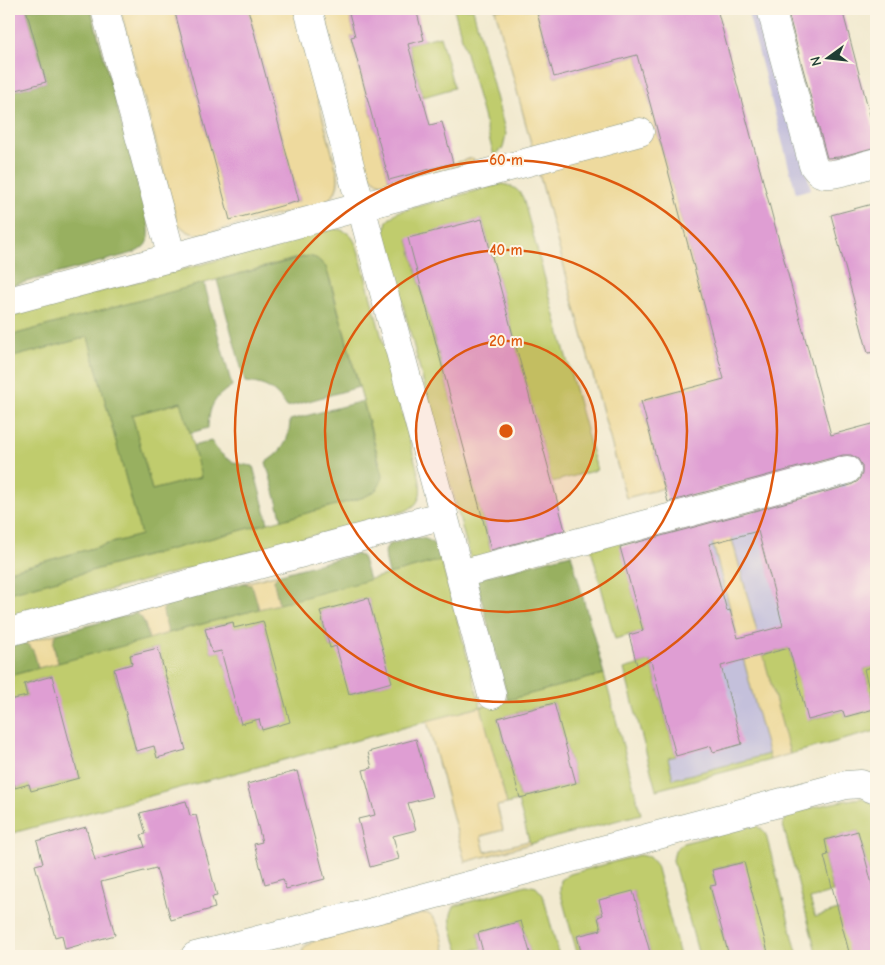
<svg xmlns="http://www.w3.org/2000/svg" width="885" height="965" viewBox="0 0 885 965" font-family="'Comic Neue',sans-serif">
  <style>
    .industrial { fill: #c4c0db }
    .green { fill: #c0cc6d; stroke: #708450; fill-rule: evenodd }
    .forest { fill: #98b060; stroke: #5c764a }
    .sand { fill: #eeda9e; stroke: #868c69 }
    .building { fill: #df9ed3; fill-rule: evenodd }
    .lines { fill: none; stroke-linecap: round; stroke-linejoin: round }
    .minor-casing { stroke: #889482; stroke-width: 29 }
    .minor { stroke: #fff; stroke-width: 28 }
    .ring { fill: none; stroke: #de580e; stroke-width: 2.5 }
    .centre { fill: #de580e; stroke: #fcf5e5; stroke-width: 2.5 }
    .ring-label { font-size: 15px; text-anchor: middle; font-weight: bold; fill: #de580e; stroke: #fcf5e5; stroke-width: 4; stroke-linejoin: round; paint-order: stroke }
  </style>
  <rect width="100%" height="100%" fill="#fcf5e5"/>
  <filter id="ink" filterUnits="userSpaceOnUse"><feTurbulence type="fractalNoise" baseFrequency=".02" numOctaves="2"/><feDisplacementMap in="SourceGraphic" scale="10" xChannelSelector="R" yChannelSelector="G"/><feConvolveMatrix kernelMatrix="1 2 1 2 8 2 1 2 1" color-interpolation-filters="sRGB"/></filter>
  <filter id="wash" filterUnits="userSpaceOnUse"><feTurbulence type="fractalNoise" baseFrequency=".0096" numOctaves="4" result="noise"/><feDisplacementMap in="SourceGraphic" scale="20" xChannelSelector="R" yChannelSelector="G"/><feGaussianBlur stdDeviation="1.12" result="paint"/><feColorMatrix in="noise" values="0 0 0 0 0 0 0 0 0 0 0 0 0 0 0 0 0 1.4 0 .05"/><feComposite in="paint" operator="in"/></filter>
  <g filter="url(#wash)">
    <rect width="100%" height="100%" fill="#f2ead0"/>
    <g class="industrial">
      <path d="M747,9H763L811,189L796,193Z"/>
      <path d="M844,481L876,601L856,545L840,486L734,514L739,535L758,531L763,549L768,547L809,619L757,633L725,513Z"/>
      <path d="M711,537L730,610L707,616L691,554Z"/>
      <path d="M738,638L769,754L673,779L668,758L711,746L713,752L742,744L715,644Z"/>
    </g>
    <g class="green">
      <path d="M454,9H473L506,134L503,148L494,156Z"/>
      <path d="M440,36L454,88L423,97L408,44Z"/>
      <path d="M501,184C511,185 519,189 523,198L597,470L552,482L482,219L408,239L492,555L471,561L384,234L387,221L397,212Z"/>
      <path d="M333,229C350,229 355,240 359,253L419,476C422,492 422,504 405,511L9,617V593L361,498C377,492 384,484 381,467L330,279C322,260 319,254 297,258L9,336V316Z"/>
      <path d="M88,337L141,535L9,571V358Z"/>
      <path d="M182,402L202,477L152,490L132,415Z"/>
      <path d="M619,541L643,631L615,639L591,549Z"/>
      <path d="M441,560L481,707L604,674L641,814L530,844L518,801L507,804L480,707L9,834V766L15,788L29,784L31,791L79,778L51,676L24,684L27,696L10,700L12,711L9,712V676ZM368,598L391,682L349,694L347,643L330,648L320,611ZM263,621L290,722L262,730L259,719L241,723L221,651L212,653L205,629L232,622L234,628ZM158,648L170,691L157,757L154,746L136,751L126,716L144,711L142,700L123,705L114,670L132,664L130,655ZM554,703L576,783L520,798L498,718Z"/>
      <path d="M789,648L809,720L843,711L845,717L874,709L864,669L876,666V731L790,754L763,655Z"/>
      <path d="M651,661L676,756L668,758L673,779L769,754L770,760L656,790L624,669Z"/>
      <path d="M862,798L876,804V899L858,831L825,840L829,855L824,856L833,892L810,899L815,917L838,910L852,944L876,937V955L817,956L783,825C784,821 786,818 789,816C799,809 849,799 862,798Z"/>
      <path d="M755,825L763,830L766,835L798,956H769L743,862L712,870L716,885L710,887L729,956H699L673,860L675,850L683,843Z"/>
      <path d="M639,855L649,857L656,865L680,956H651L633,891L603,915L598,917L601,930L577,936L582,956H578L560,891L561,880L570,874Z"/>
      <path d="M526,885L536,887L543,895L559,956H531L521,921L478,933L482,948L468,951L469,956H460C457,942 444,918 455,906Z"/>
    </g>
    <g class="forest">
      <path d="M26,9H91L143,204C148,223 158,244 133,253L11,286L9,276V92L46,82Z"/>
      <path d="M308,256L316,258L326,267L359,387L287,407C275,389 266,384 245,382L217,280Z"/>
      <path d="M204,283L232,386C214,397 209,407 208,428L190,433L181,402L132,415L152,490L201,477L193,446L211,441C223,459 232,464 253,466L268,523L9,593V571L141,535L88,337L9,358V336Z"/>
      <path d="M363,401L382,475C381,489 374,493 361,498L282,520L266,462C284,450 289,441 290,420Z"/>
      <path d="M412,538C431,537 436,543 441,560L389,574C382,543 382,546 412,538Z"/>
      <path d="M355,554L361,556L363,559L369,580L279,604L274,583V579L277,575Z"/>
      <path d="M571,554L604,674L508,700L476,579Z"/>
      <path d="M244,583L251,585L253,588L259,609L168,633L163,612V609L167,605Z"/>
      <path d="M136,613L142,618L149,639L58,663L53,642L56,634Z"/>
      <path d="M23,643C35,644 35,659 38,668L9,676V646Z"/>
    </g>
    <g class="sand">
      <path d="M120,9H174L230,219L299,201L248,9H294L338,175C339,191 333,199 319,204L207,233C194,236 186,233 177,222Z"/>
      <path d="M323,9H348L355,36L351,37L389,180L473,158L474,162L389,184C378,184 373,179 367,171Z"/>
      <path d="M495,9H536L554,77L637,55L724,379L641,401L664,488L626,498Z"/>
      <path d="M725,513L790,754L770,760L706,518Z"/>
      <path d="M279,574L274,579V583L279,604L259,609L253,588L251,585L244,583Z"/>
      <path d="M168,604L163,609V612L168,633L149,639C146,629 145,615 134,613Z"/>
      <path d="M58,633C49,641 56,653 58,663L38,668C35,658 35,645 23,643Z"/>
      <path d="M481,707L507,804L497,806L503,830L481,836L485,852L529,841L530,844L465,862L427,721Z"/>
      <path d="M426,913C441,918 443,943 446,956H301L304,947L314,941Z"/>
    </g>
    <g id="blocks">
      <g class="building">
        <path d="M9,9H26L46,82L9,92Z"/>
        <path d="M174,9H248L299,201L230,220Z"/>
        <path d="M348,9H416L424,40L408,44L430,125L442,122L453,163L389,180L351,37L355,36Z"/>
        <path d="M536,9H717L831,435L876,423V666L864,669L874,709L845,717L843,711L808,720L789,648L721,666L742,744L713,752L711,746L676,756L651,661L637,665L629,635L643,631L620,547L851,485L858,481L862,474V466L858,459L851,455H843L668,502L641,401L724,379L637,55L554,77ZM758,531L783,626L738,638L730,610L727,611L709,544Z"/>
        <path d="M787,9H842L876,138V147L839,157L827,158Z"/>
        <path d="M876,203V352L868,353L831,215Z"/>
        <path d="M482,219L565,530L491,550L408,238Z"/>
        <path d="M368,598L392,682L349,694L336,646L330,648L320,611Z"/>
        <path d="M263,621L290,722L262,730L259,719L241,724L221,651L212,653L205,629L233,622L234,628Z"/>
        <path d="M158,648L186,750L157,758L154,746L136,751L114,669L132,664L130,655Z"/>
        <path d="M52,676L79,778L31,791L29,784L15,788L9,766V700L27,696L24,684Z"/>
        <path d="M554,703L576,783L520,798L498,718Z"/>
        <path d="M416,739L432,797L408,803L416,830L393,836L399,859L370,867L358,819L375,815L363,770L372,768L368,752Z"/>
        <path d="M297,771L325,879L286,889L283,879L265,884L254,844L262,842L247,784Z"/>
        <path d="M186,801L190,816L196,815L217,896L212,897L215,908L171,920L156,868L101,882L115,935L65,949L62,935L55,937L35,865L43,863L37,841L86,827L95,860L145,847L141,835L146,834L140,813Z"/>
        <path d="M858,831L876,899V956H850L824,856L828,855L825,840Z"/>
        <path d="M744,862L769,956H729L710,886L716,885L712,870Z"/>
        <path d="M633,891L651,956H582L577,936L601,930L598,917L603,915L599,900Z"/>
        <path d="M521,921L531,956H484L478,933Z"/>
      </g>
    </g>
  </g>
  <g filter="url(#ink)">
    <use href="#blocks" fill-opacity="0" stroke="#889482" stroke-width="1"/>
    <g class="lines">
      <defs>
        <g id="minor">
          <path d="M105,9L172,258"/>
          <path d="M308,9L492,695"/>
          <path d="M771,9L813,165C816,169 819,174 825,174C835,176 865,165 876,162"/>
          <path d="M9,301L640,132"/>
          <path d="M460,574L847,470"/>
          <path d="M9,632L444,515"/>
          <path d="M195,956L399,904L846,785L861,784L876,790"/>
        </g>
      </defs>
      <use href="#minor" class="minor-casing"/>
      <use href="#minor" class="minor"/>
    </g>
  </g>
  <circle cx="506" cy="431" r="90" fill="#de580e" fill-opacity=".12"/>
  <g class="ring">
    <circle cx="506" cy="431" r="90"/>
    <circle cx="506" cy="431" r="181"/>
    <circle cx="506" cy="431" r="271"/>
  </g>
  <circle cx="506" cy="431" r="8" class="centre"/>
  <g class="ring-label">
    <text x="506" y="165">60 m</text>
    <text x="506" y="255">40 m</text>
    <text x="506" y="346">20 m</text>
  </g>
  <rect width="885" height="965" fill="none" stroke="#fcf5e5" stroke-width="30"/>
  <g transform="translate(828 58) rotate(255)" stroke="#fcf5e5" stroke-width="4" paint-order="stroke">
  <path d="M0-4L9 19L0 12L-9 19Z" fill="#1f3d34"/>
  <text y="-8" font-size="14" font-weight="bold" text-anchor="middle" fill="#1f3d34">N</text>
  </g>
</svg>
